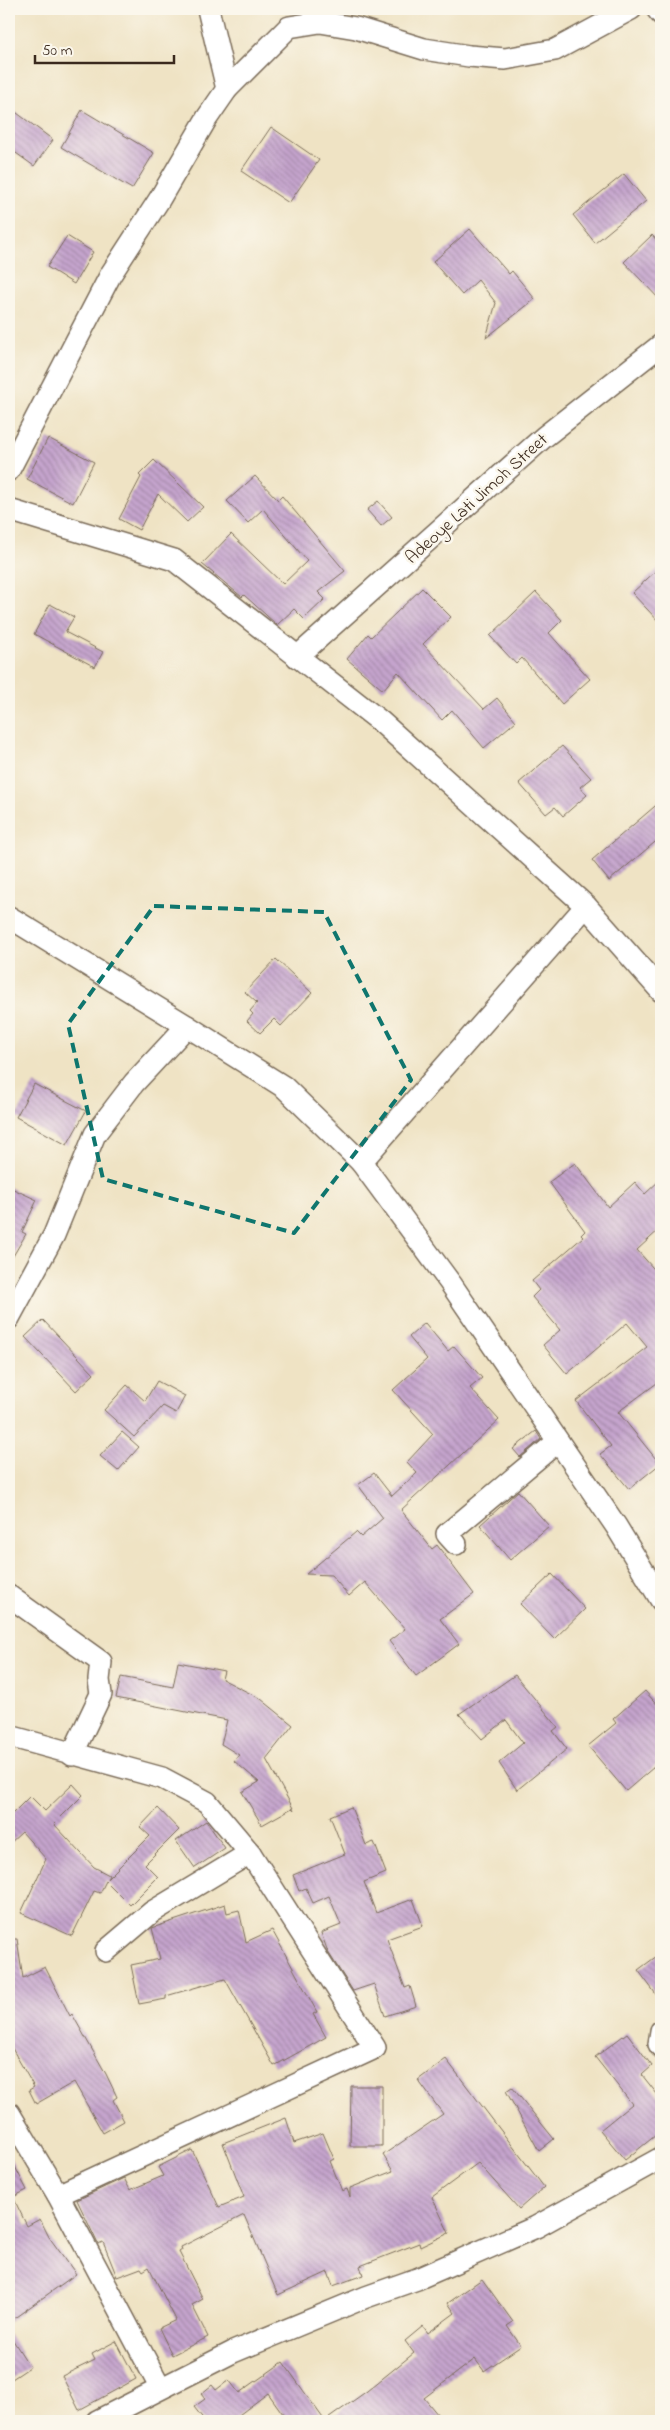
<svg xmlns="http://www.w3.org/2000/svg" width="670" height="2430" viewBox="0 0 670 2430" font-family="'Indie Flower',sans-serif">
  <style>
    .building { fill: url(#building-back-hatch) }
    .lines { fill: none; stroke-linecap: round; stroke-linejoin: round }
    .minor-casing { stroke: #7a6b58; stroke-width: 24 }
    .minor { stroke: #fff; stroke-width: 21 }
    .marked { fill: none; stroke: #0f766e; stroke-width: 4; stroke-dasharray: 10 6; stroke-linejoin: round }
    .labels { text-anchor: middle; stroke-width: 5; stroke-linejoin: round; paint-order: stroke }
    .street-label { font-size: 18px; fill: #3b2a1e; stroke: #fbf7ec }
  </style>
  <defs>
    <pattern id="building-back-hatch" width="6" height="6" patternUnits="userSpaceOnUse" patternTransform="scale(1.25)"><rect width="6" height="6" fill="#c5a4cd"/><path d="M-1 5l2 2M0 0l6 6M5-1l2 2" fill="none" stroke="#a186a6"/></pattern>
  </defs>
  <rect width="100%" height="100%" fill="#fbf7ec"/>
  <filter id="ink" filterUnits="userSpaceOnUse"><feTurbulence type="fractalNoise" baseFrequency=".02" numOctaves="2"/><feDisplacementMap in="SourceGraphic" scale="10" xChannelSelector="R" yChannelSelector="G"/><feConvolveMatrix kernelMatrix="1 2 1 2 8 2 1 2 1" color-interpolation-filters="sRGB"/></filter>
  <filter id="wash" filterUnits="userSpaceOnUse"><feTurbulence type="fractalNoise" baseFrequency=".0096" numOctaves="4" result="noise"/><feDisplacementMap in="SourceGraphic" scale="20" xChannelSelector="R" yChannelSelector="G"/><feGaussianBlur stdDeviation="1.12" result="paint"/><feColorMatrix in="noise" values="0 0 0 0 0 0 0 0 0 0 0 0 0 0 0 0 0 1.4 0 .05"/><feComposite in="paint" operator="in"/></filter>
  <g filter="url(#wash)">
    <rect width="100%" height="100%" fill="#efe3c4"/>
    <g id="blocks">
      <g class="building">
        <path d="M9,107L53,140L34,166L9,148Z"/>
        <path d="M82,110L154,153L132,189L61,147Z"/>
        <path d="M271,127L319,160L289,203L241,171Z"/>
        <path d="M624,174L646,201L595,243L573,215Z"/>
        <path d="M470,229L509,274L512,271L535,299L486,338L496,303L478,280L462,295L433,262Z"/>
        <path d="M652,235L661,245V301L624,262Z"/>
        <path d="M67,236L93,252L74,284L47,267Z"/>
        <path d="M48,438L94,462L73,503L27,479Z"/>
        <path d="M154,460L203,507L187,522L158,494L139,530L119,519L141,477L139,475Z"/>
        <path d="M255,476L278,500L282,496L345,571L318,592L325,599L304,619L294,609L277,625L244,595L242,597L202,564L231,534L283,584L307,561L263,509L248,523L227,501Z"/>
        <path d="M378,501L392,517L381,526L367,510Z"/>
        <path d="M661,566V624L632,593Z"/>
        <path d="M422,588L451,617L423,644L484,709L497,698L516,721L484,748L452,710L442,720L398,672L383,690L347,659L368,634L371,637Z"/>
        <path d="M536,592L562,620L549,633L590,679L562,704L522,658L516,664L490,636Z"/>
        <path d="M50,604L74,617L65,632L103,652L95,667L34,634Z"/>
        <path d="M562,746L591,778L580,787L587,795L563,816L555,807L546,814L519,783Z"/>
        <path d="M661,801V837L609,881L592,860Z"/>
        <path d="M276,959L312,993L281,1026L274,1019L260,1033L247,1021L253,1014L250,1011L257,1003L245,992Z"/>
        <path d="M34,1084L86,1111L67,1145L16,1117Z"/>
        <path d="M575,1163L608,1207L635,1182L645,1194L661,1179V1228L637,1250L661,1277V1380L618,1412L660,1464L629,1489L600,1454L611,1446L576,1401L647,1347L627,1323L567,1374L543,1345L560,1330L532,1297L539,1290L532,1281L583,1237L581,1235L585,1231L549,1182Z"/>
        <path d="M9,1187L37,1200L22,1232L26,1234L9,1263Z"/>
        <path d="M43,1320L94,1374L76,1391L25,1337Z"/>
        <path d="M425,1323L448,1351L454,1346L482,1378L470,1388L499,1420L401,1510L432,1549L437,1545L474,1594L440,1619L459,1644L416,1676L389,1641L405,1629L365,1582L349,1596L331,1575L306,1574L356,1532L361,1537L383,1518L358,1485L374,1473L392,1496L417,1473L407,1462L433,1434L393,1390L427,1359L409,1337Z"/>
        <path d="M157,1381L185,1396L176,1413L163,1406L134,1437L104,1410L127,1385L145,1401Z"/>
        <path d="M536,1431L541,1439L520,1457L513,1449Z"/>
        <path d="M122,1432L139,1447L118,1471L100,1456Z"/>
        <path d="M518,1491L549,1526L510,1560L480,1525Z"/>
        <path d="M552,1574L585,1609L554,1639L520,1604Z"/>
        <path d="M178,1662L224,1671L222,1679L261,1699L293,1725L266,1759L294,1810L292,1808L262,1825L242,1792L259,1782L234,1761L239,1755L221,1744L227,1720L116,1698L121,1677L173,1687Z"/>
        <path d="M515,1675L558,1727L553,1731L567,1749L517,1790L499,1763L523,1743L506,1720L482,1739L459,1714Z"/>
        <path d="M645,1691L661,1709V1761L626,1791L588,1746L616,1723L613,1719Z"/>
        <path d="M73,1784L83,1795L54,1824L94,1867L109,1875L107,1879L150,1836L140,1827L158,1808L179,1830L145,1864L158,1877L130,1905L106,1881L100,1893L94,1891L72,1936L21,1913L46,1859L22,1832L9,1844V1817L30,1796L45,1811Z"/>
        <path d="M351,1807L366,1845L374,1842L386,1873L364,1882L376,1913L413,1899L423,1926L387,1939L405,1988L410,1986L416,2006L385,2016L374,1984L353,1991L328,1952L321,1933L341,1925L329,1896L313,1903L306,1888L299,1891L293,1875L345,1854L330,1816Z"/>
        <path d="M206,1821L225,1848L195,1868L176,1841Z"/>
        <path d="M225,1904L227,1913L239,1910L246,1942L272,1930L317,2012L313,2014L326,2037L274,2066L225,1979L166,1996V1999L139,2004L131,1965L160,1959L152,1928Z"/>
        <path d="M9,1939H17L23,1978L45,1967L70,2016L72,2014L106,2074L117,2097L113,2100L124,2121L103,2133L74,2082L36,2104L29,2090L34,2087L9,2043Z"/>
        <path d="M661,1953V2001L638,1970Z"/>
        <path d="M627,2033L652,2066L642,2075L661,2099V2131L625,2160L600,2130L632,2104L595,2057Z"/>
        <path d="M446,2059L544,2187L519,2209L478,2163L432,2197L449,2233L420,2247L419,2243L360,2266L363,2275L333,2286L328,2272L278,2295L244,2215L181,2247L182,2250L179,2252L203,2299L192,2305L208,2337L172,2355L159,2328L176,2320L149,2267L143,2271L141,2268L117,2277L103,2242L98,2244L77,2200L124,2178L130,2190L163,2176L158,2167L192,2150L219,2207L244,2197L223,2143L286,2118L294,2143L323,2133L334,2159L330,2161L342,2191L347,2189L350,2197V2188L393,2171L383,2155L443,2114L418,2080Z"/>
        <path d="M351,2086H382V2146H350Z"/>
        <path d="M512,2087L554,2139L539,2151L506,2091Z"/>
        <path d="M9,2155L27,2190L13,2197L27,2226L40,2219L49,2237L76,2274L9,2322Z"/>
        <path d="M482,2279L513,2322L507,2326L521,2346L484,2371L475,2359L424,2398L443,2421H325L367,2391L414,2353L405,2341L423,2326L428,2333L455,2313L448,2303Z"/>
        <path d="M9,2334L30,2367L9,2381Z"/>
        <path d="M116,2341L136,2379L79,2410L62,2376L95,2360L92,2354Z"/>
        <path d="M283,2362L325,2421H288L268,2393L231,2421H205L194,2407L205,2399L201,2394L212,2385L216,2390L229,2380L239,2393Z"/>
      </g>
    </g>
  </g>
  <g filter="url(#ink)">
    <use href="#blocks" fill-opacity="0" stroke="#7a6b58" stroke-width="1"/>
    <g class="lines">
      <defs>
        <g id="minor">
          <path d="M208,9L227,89"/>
          <path d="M657,9L661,14"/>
          <path d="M9,470L111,274L159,200L207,118L227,89L289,27L320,22L356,28L424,49L469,56L505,59L555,50L631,9"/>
          <path d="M9,510L174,560L380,721L586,906"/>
          <path d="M297,657L544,437L661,345"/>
          <path d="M9,917L187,1026"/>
          <path d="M361,1162L586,906L661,991"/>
          <path d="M9,1318L54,1235L95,1134L134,1083L187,1026L284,1087L361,1162L451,1284L616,1526L661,1600"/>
          <path d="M456,1544L447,1534L557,1442"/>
          <path d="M9,1596L101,1662L99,1680L101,1694L72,1755"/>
          <path d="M9,1736L162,1778L207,1802L250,1853L375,2048L58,2195"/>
          <path d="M106,1951L152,1912L250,1853"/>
          <path d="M661,2031L659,2044L661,2047"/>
          <path d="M9,2113L58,2195L160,2387"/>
          <path d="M97,2421L233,2352L366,2297L417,2279L536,2227L661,2158"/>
        </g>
      </defs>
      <use href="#minor" class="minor-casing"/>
      <use href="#minor" class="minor"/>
    </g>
  </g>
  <path class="marked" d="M154,906L324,912L411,1080L294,1233L103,1179L68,1024Z"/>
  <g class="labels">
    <g class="street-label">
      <text transform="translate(476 498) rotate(-42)" y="6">Adeoye Lati Jimoh Street</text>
    </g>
  </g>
  <rect width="670" height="2430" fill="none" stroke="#fbf7ec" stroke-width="30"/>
  <path d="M35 55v8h139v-8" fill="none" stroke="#3b2a1e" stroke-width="2.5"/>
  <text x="42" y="55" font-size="15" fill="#3b2a1e" stroke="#fbf7ec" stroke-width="4" paint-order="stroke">50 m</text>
</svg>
